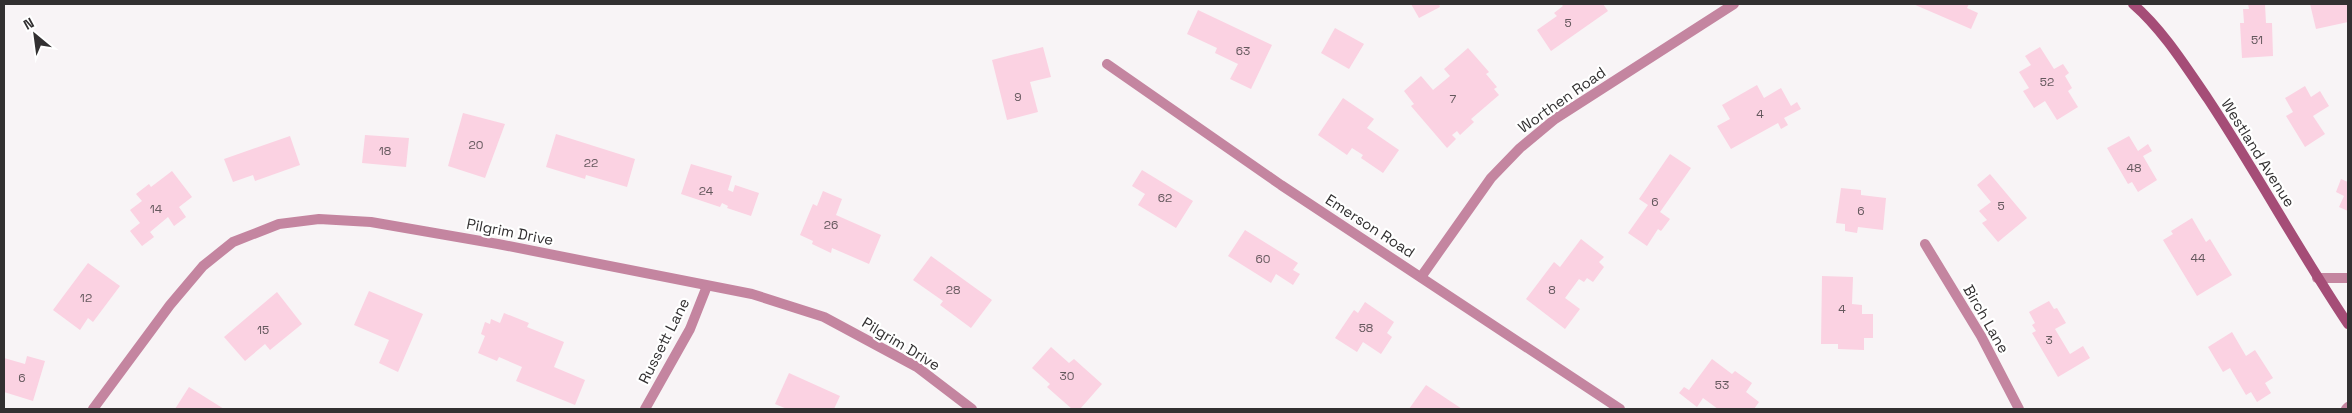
<svg xmlns="http://www.w3.org/2000/svg" width="2352" height="413" viewBox="0 0 2352 413" font-family="'Space Grotesk',sans-serif">
  <style>
    .building { fill: #fbd2e2 }
    .lines { fill: none; stroke-linecap: round; stroke-linejoin: round }
    .street { stroke: #c485a0; stroke-width: 10 }
    .secondary { stroke: #a54d77; stroke-width: 10 }
    .labels { text-anchor: middle; stroke-width: 4.5; stroke-linejoin: round; paint-order: stroke }
    .number-label { font-size: 12px; fill: #64585d }
    .street-label { font-size: 15px; fill: #323031; stroke: #fff }
  </style>
  <rect width="100%" height="100%" fill="#f8f4f6"/>
  <g class="building">
    <path d="M1411,4H1439L1440,7L1419,18Z"/>
    <path d="M1561,4H1603L1608,11L1551,51L1537,30L1557,16L1554,13L1563,6Z"/>
    <path d="M1913,4H1969L1967,8L1978,13L1971,29Z"/>
    <path d="M2248,4H2265L2266,23H2272L2273,56L2242,58L2240,23H2244L2243,9H2249Z"/>
    <path d="M2310,4H2348V22L2316,29Z"/>
    <path d="M1198,10L1272,45L1251,89L1230,79L1238,64L1215,53L1217,48L1187,34Z"/>
    <path d="M1335,28L1364,44L1349,69L1321,53Z"/>
    <path d="M1043,47L1051,77L1030,82L1038,112L1007,120L992,60Z"/>
    <path d="M2040,47L2054,69L2063,64L2069,73L2065,76L2072,88L2068,91L2078,107L2057,120L2045,101L2034,108L2023,91L2029,88L2019,72L2031,65L2025,56Z"/>
    <path d="M1468,48L1489,72L1486,74L1497,87L1494,89L1499,95L1471,119L1474,122L1460,135L1457,131L1452,135L1456,139L1447,148L1411,106L1414,104L1404,91L1421,76L1433,90L1450,76L1444,69Z"/>
    <path d="M1757,85L1764,98L1781,88L1791,106L1797,102L1801,109L1784,118L1788,125L1781,129L1778,123L1731,149L1717,126L1730,119L1722,105Z"/>
    <path d="M2305,86L2311,97L2320,91L2329,106L2313,116L2325,134L2305,147L2286,116L2293,112L2285,98Z"/>
    <path d="M1343,98L1374,119L1367,128L1399,150L1383,173L1361,158L1363,155L1352,148L1347,155L1318,135Z"/>
    <path d="M463,113L505,124L485,178L448,166Z"/>
    <path d="M556,134L635,159L627,187L586,175L585,179L546,167Z"/>
    <path d="M365,135L409,138L406,167L362,163Z"/>
    <path d="M290,136L300,165L255,181L253,175L233,182L224,159Z"/>
    <path d="M2129,136L2138,151L2148,144L2152,151L2143,156L2157,180L2138,192L2132,182L2128,184L2107,148Z"/>
    <path d="M1670,154L1691,168L1660,212L1670,219L1661,231L1658,229L1647,246L1628,233L1648,205L1639,199Z"/>
    <path d="M691,164L732,176L728,190L733,192L735,185L759,193L751,216L727,208L728,206L722,203L720,207L681,194Z"/>
    <path d="M1142,170L1193,201L1176,228L1138,205L1145,194L1132,186Z"/>
    <path d="M172,171L192,197L179,207L186,217L174,226L168,217L150,232L154,237L142,246L130,231L140,223L130,210L142,201L136,194L149,184L151,187Z"/>
    <path d="M1990,174L2027,218L1998,242L1982,223L1987,220L1979,211L1991,202L1977,185Z"/>
    <path d="M2341,179L2348,182V211L2339,207L2344,196L2336,192Z"/>
    <path d="M1841,188L1861,190V195L1886,198L1883,230L1858,227L1857,233L1845,231V224L1836,223Z"/>
    <path d="M823,191L842,199L836,215L881,235L869,264L832,248L831,253L812,244L813,241L800,235L813,204L817,206Z"/>
    <path d="M2192,218L2206,242L2210,239L2232,275L2197,296L2163,240L2173,234L2171,231Z"/>
    <path d="M1245,230L1298,263L1293,270L1300,274L1293,285L1276,274L1271,283L1228,256Z"/>
    <path d="M1581,239L1604,257L1599,262L1604,267L1593,282L1587,278L1584,282L1579,279L1565,298L1580,309L1565,329L1526,299L1554,262L1560,267Z"/>
    <path d="M931,256L992,300L971,328L940,305L943,301L913,280Z"/>
    <path d="M88,263L120,286L93,322L88,318L80,330L53,310Z"/>
    <path d="M1822,276L1853,277L1852,304L1862,305V314H1873V338H1864V350L1838,349V344H1821Z"/>
    <path d="M369,291L423,314L398,372L379,363L389,340L354,325Z"/>
    <path d="M277,292L302,324L270,350L265,344L245,361L224,337Z"/>
    <path d="M2049,301L2054,309L2057,308L2066,323L2055,329L2070,354L2083,346L2090,358L2058,377L2032,333L2036,331L2032,325L2035,323L2029,312Z"/>
    <path d="M1365,302L1394,322L1387,333L1392,337L1381,354L1363,342L1357,352L1335,338L1354,310L1358,313Z"/>
    <path d="M504,313L529,323L527,327L564,342L554,367L585,380L575,405L516,381L522,367L499,357L497,361L478,353L485,336L481,334L485,322L490,324L491,319L500,323Z"/>
    <path d="M2232,332L2246,356L2255,350L2273,378L2265,383L2271,393L2257,402L2251,392L2246,395L2230,368L2223,372L2208,347Z"/>
    <path d="M1051,347L1069,363L1074,359L1102,384L1080,409H1072L1047,387L1050,384L1032,368Z"/>
    <path d="M27,356L45,361L33,401L4,392V358L25,364Z"/>
    <path d="M1712,359L1732,374L1735,371L1752,383L1746,392L1759,402L1754,409H1718L1703,398L1697,407L1679,393L1684,387L1689,390Z"/>
    <path d="M789,373L840,396L834,409H787L775,404Z"/>
    <path d="M1426,385L1462,409H1409Z"/>
    <path d="M189,387L224,409H175Z"/>
  </g>
  <g class="lines">
    <g class="street">
      <path d="M1107,64L1281,185L1620,409"/>
      <path d="M1925,244L1981,336L2019,409"/>
      <path d="M1421,277L1491,178L1520,148L1555,119L1734,4"/>
      <path d="M2317,278H2348"/>
      <path d="M93,409L170,305L203,266L233,242L279,224L319,219L371,222L498,244L752,294L824,317L917,367L972,409"/>
      <path d="M645,409L690,329L707,286"/>
      <path d="M2346,409L2348,407"/>
    </g>
    <path class="secondary" d="M2133,4C2163,30 2186,67 2208,99C2257,173 2299,251 2348,324"/>
  </g>
  <g class="labels">
    <g class="number-label">
      <text x="1568" y="27">5</text>
      <text x="2257" y="44">51</text>
      <text x="1243" y="55">63</text>
      <text x="2047" y="86">52</text>
      <text x="1018" y="101">9</text>
      <text x="1453" y="103">7</text>
      <text x="1760" y="118">4</text>
      <text x="476" y="149">20</text>
      <text x="385" y="155">18</text>
      <text x="591" y="167">22</text>
      <text x="2134" y="172">48</text>
      <text x="706" y="195">24</text>
      <text x="1165" y="202">62</text>
      <text x="1655" y="206">6</text>
      <text x="2001" y="210">5</text>
      <text x="156" y="213">14</text>
      <text x="1861" y="215">6</text>
      <text x="831" y="229">26</text>
      <text x="2198" y="262">44</text>
      <text x="1263" y="263">60</text>
      <text x="953" y="294">28</text>
      <text x="1552" y="294">8</text>
      <text x="86" y="302">12</text>
      <text x="1842" y="313">4</text>
      <text x="1366" y="332">58</text>
      <text x="263" y="334">15</text>
      <text x="2049" y="344">3</text>
      <text x="1067" y="380">30</text>
      <text x="22" y="382">6</text>
      <text x="1722" y="389">53</text>
    </g>
    <g class="street-label">
      <text transform="translate(1562 100) rotate(-35)" y="5">Worthen Road</text>
      <text transform="translate(2258 153) rotate(58)" y="5">Westland Avenue</text>
      <text transform="translate(1370 226) rotate(33)" y="5">Emerson Road</text>
      <text transform="translate(510 232) rotate(11)" y="5">Pilgrim Drive</text>
      <text transform="translate(1986 319) rotate(60)" y="5">Birch Lane</text>
      <text transform="translate(664 341) rotate(-63)" y="5">Russett Lane</text>
      <text transform="translate(901 344) rotate(31)" y="5">Pilgrim Drive</text>
    </g>
  </g>
  <rect width="2352" height="413" fill="none" stroke="#323031" stroke-width="10"/>
  <g transform="translate(35 35) rotate(331)" stroke="#ffffff" stroke-width="4" paint-order="stroke">
  <path d="M0-4L9 19L0 12L-9 19Z" fill="#323031"/>
  <text y="-8" font-size="14" font-weight="bold" text-anchor="middle" fill="#323031">N</text>
  </g>
</svg>
